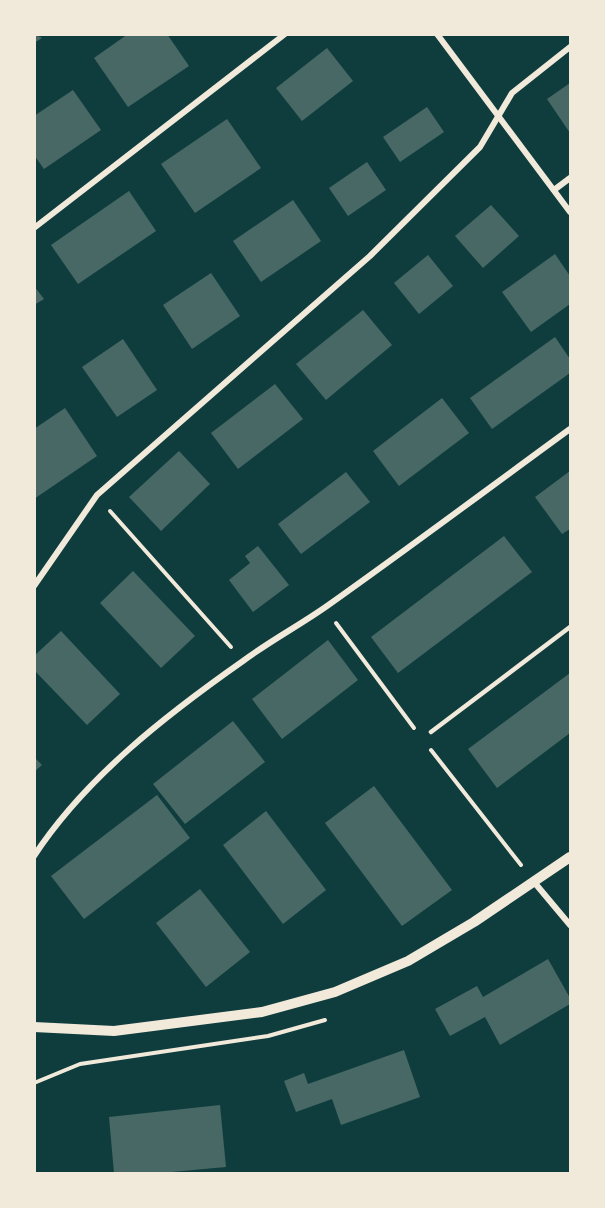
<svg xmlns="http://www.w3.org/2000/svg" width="605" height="1208" viewBox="0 0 605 1208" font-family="Roboto,sans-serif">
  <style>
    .building { fill: #486865 }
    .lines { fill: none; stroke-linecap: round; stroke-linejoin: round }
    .path { stroke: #f1e9da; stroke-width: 4 }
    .service { stroke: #f1e9da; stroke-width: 4.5 }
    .minor { stroke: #f1e9da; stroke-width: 6 }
    .tertiary { stroke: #f1e9da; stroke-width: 10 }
  </style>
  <rect width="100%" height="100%" fill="#0f3d3e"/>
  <g class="building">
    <path d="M34,34L42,38L34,43Z"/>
    <path d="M128,34H167L189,66L128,107L94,58Z"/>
    <path d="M327,48L353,81L302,121L276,88Z"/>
    <path d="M570,83V133L547,99Z"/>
    <path d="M73,90L101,130L44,169L34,155V116Z"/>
    <path d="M427,107L444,132L400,162L383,137Z"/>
    <path d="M227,119L261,168L195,213L161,164Z"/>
    <path d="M367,162L386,190L348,216L329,188Z"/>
    <path d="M129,191L156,231L78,284L51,245Z"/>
    <path d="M293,200L321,241L261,282L233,241Z"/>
    <path d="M491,205L519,236L483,268L455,236Z"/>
    <path d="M555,254L570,276V304L531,332L502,292Z"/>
    <path d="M428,255L453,286L419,314L394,283Z"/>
    <path d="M211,273L240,316L192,349L163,305Z"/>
    <path d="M34,286L44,299L34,305Z"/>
    <path d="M363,310L392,345L326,400L296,364Z"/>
    <path d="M555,337L570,359V373L492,429L470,398Z"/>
    <path d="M123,339L157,390L117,417L82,367Z"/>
    <path d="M275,384L303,419L238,469L211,433Z"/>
    <path d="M442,398L469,433L399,486L373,451Z"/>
    <path d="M65,408L97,456L34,499V429Z"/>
    <path d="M179,451L210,484L161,531L129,497Z"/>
    <path d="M570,471V529L562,534L535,497Z"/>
    <path d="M346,472L370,502L301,554L278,524Z"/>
    <path d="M504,536L532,572L398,673L371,637Z"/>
    <path d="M258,546L289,585L253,612L229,580L250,563L245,556Z"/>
    <path d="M133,571L195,636L161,668L100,603Z"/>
    <path d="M61,631L120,694L87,725L34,670V656Z"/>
    <path d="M328,640L358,680L282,739L252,699Z"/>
    <path d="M570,673V733L497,788L468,749Z"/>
    <path d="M233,721L265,762L185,824L153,784Z"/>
    <path d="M34,757L42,765L34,772Z"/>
    <path d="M374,786L452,890L402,926L325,823Z"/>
    <path d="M157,795L190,838L84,919L51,876Z"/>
    <path d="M266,811L326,890L283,924L223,845Z"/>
    <path d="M200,889L250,952L206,987L156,923Z"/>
    <path d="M548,959L570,998V1004L500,1045L485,1017L450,1036L435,1009L477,986L483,997Z"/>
    <path d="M404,1050L420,1097L341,1125L332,1099L296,1112L284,1081L304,1073L308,1084Z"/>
    <path d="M220,1105L226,1167L161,1173H114L109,1117Z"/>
  </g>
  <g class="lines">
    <g class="path">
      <path d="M110,511L231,647"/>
      <path d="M336,623L414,728"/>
      <path d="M431,750L521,865"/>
      <path d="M34,1083L80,1064L268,1036L325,1020"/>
    </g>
    <path class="service" d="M431,732L570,627"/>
    <g class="minor">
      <path d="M437,34L570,212"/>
      <path d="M554,190L570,178"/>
      <path d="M34,228L285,34"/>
      <path d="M34,586L97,495L370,256L480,147L512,93L570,47"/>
      <path d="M34,856C86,777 166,715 243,661C270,641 300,625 327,606C409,548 489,488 570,429"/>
      <path d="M534,882L570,925"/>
    </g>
    <path class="tertiary" d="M34,1027L114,1031L262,1012L335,992L408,961L474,922L570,857"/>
  </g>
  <rect width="605" height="1208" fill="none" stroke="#f1e9da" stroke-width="72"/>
</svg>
